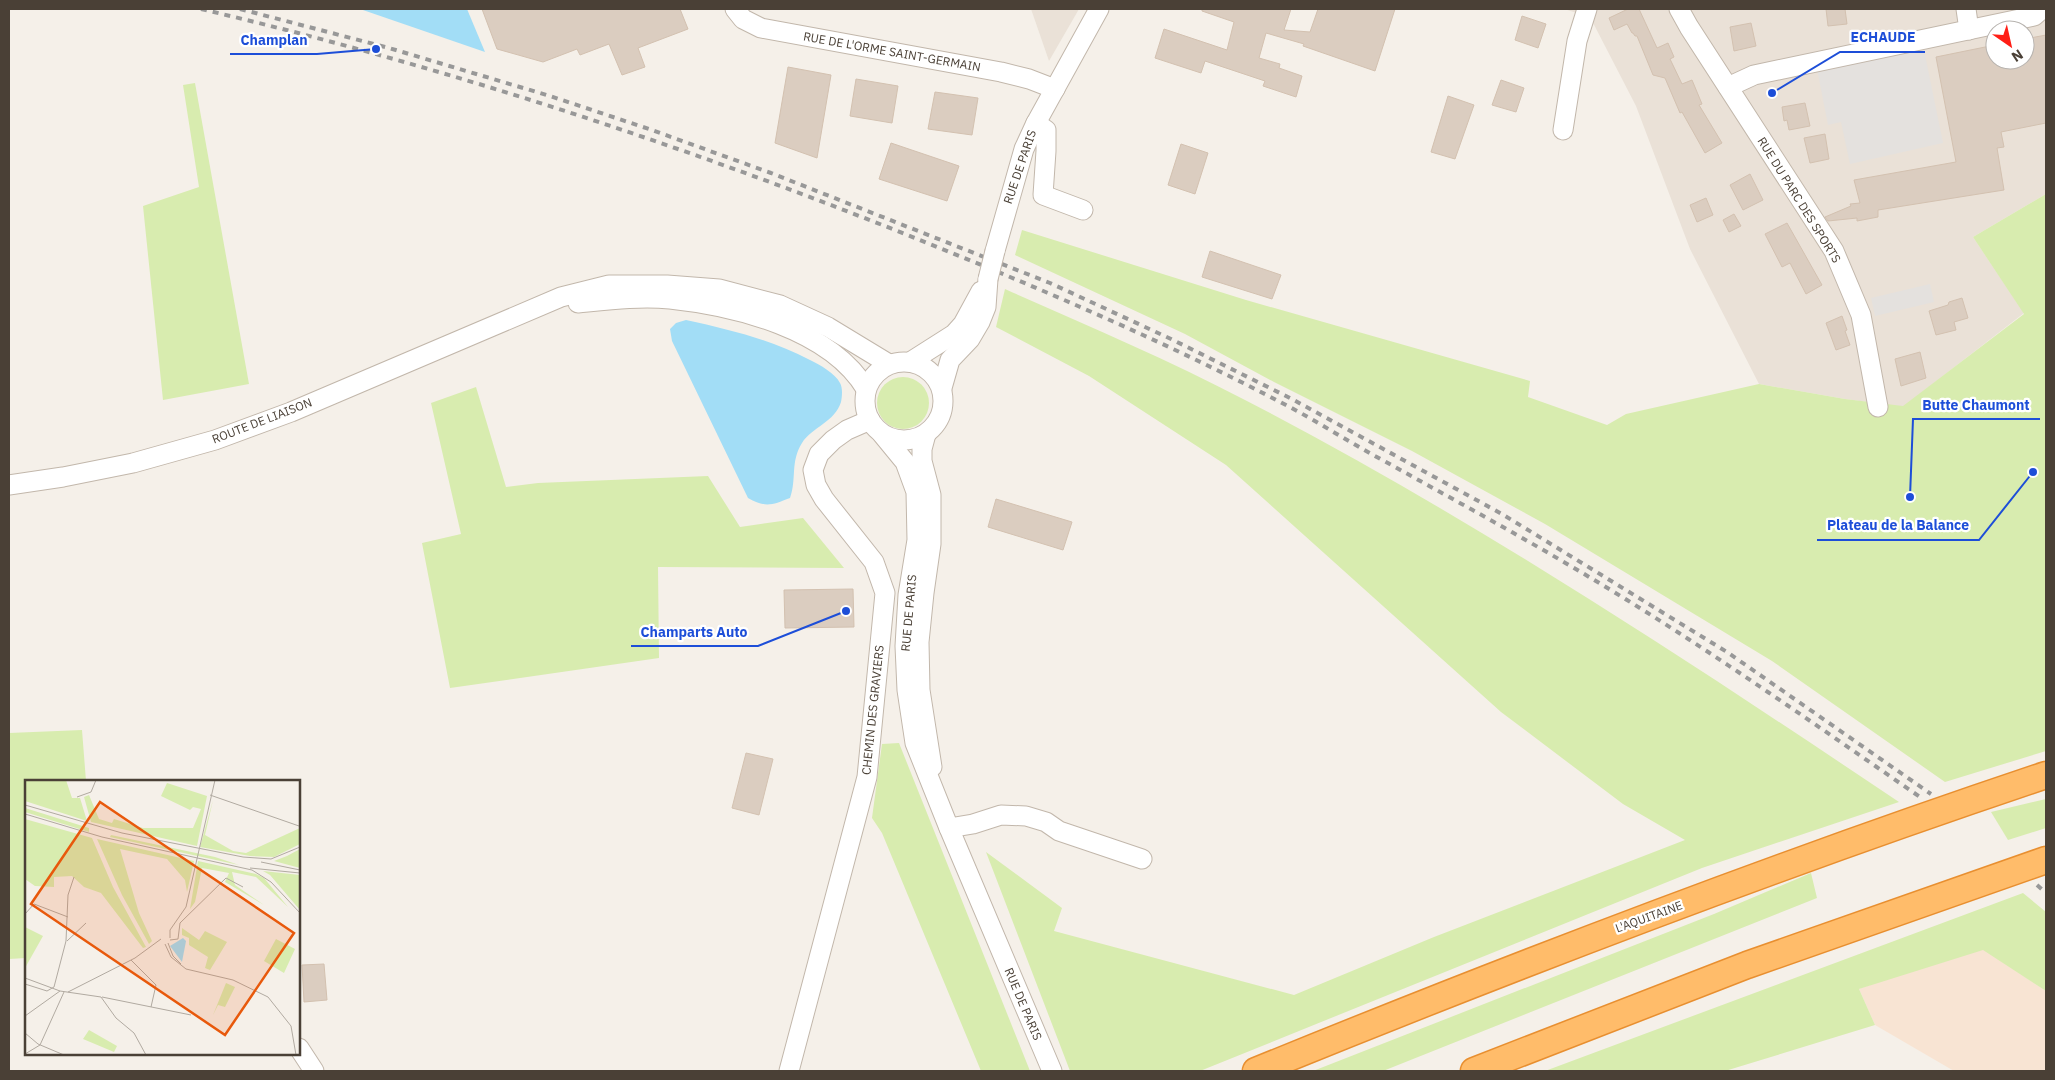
<svg xmlns="http://www.w3.org/2000/svg" width="2055" height="1080" viewBox="0 0 2055 1080" font-family="'IBM Plex Sans',sans-serif">
  <style>
    .residential { fill: #eae1d7; fill-rule: evenodd }
    .commercial { fill: #f8e4d3 }
    .green { fill: #d8ecaf }
    .parking { fill: #e4e1de }
    .water { fill: #a2ddf6 }
    .building { fill: #dbcdc0; stroke: #d3c1b0 }
    .lines { fill: none; stroke-linecap: round; stroke-linejoin: round }
    .minor-casing { stroke: #c2b7ab; stroke-width: 21 }
    .highway-casing { stroke: #e88f30; stroke-width: 29 }
    .minor { stroke: #fff; stroke-width: 19 }
    .highway { stroke: #ffbc6a; stroke-width: 26 }
    .rail { stroke: #989898; stroke-width: 4; stroke-dasharray: 6 6; stroke-linecap: butt }
    .minor-bridge-casing { stroke: #c2b7ab; stroke-width: 21; stroke-linecap: butt }
    .minor-bridge { stroke: #fff; stroke-width: 19 }
    .labels { text-anchor: middle; stroke-width: 4.5; stroke-linejoin: round; paint-order: stroke }
    .street-label { font-size: 12px; fill: #4a4036; stroke: #fff }
    .inset-road { fill: none; stroke: #b1aaa1; stroke-width: 1 }
    .view { fill: #e8590c; fill-opacity: 0.15; stroke: #e8590c; stroke-width: 2.5 }
    .inset-edge { fill: none; stroke: #4a4036; stroke-width: 2.5 }
    .leader { fill: none; stroke: #1d4ed8; stroke-width: 2 }
    .callout-dot { fill: #1d4ed8; stroke: #fff; stroke-width: 2 }
    .callout-label { font-size: 14px; text-anchor: middle; font-weight: bold; fill: #1d4ed8; stroke: #fff; stroke-width: 4.5; stroke-linejoin: round; paint-order: stroke }
  </style>
  <rect width="100%" height="100%" fill="#f5f0e9"/>
  <g class="residential">
    <path d="M1031,9H1079L1049,61Z"/>
    <path d="M1564,9H2046V194L1973,237L2024,313L1903,407L1845,399L1759,384L1690,249L1636,106L1590,17ZM1995,30H2025V60H1995Z"/>
  </g>
  <path class="commercial" d="M1978,946L2046,991V1071H1954L1875,1025L1859,989Z"/>
  <g class="green">
    <path d="M195,83L249,384L163,400L143,206L199,187L183,85Z"/>
    <path d="M2046,194V751L1945,782L1772,661L1545,524L1412,451L1274,382L1185,334L1015,255L1022,230L1246,300L1530,381L1528,397L1607,425L1626,414L1759,384L1845,399L1903,406L2024,314L1973,237Z"/>
    <path d="M1005,289C1086,325 1167,359 1245,400C1473,518 1687,660 1899,802L1702,868L1200,1071H1070L986,852L1062,908L1054,931L1294,995L1434,937L1685,840L1623,804L1501,712L1226,465L1089,376L996,327Z"/>
    <circle cx="903" cy="403" r="26"/>
    <path d="M476,387L506,487L538,483L708,476L740,527L803,518L844,568L658,567L659,658L450,688L422,543L461,534L431,403Z"/>
    <path d="M82,730L86,781H26V958L9,959V733Z"/>
    <path d="M899,743L1030,1071H981L882,833L872,818L882,744Z"/>
    <path d="M2046,799V828L2008,840L1991,812Z"/>
    <path d="M1811,873L1817,898L1383,1071H1313L1714,914Z"/>
    <path d="M2023,893L2046,912V991L1983,950L1859,989L1875,1025L1725,1071H1545Z"/>
  </g>
  <g class="parking">
    <path d="M1923,45L1943,143L1850,164L1841,122L1828,125L1817,69Z"/>
    <path d="M1930,284L1934,302L1875,316L1871,298Z"/>
  </g>
  <g class="water">
    <path d="M360,9H467L485,52Z"/>
    <path d="M686,320C731,330 769,339 810,360C820,365 835,373 840,383C843,388 842,397 841,402C835,422 812,427 802,443C790,462 797,479 790,498C772,505 766,508 748,498L672,341L670,329L676,323Z"/>
  </g>
  <g class="building">
    <path d="M482,9H680L688,29L638,48L645,67L622,75L609,44L580,55L577,49L543,62L497,49Z"/>
    <path d="M1202,9H1291L1284,30L1310,32L1318,9H1395L1375,71L1303,46L1304,44L1266,33L1259,58L1280,64L1279,68L1302,76L1296,97L1263,86L1265,81L1205,61L1201,73L1155,58L1164,29L1227,50L1234,22L1202,11Z"/>
    <path d="M1628,9H1639L1657,48L1668,43L1674,57L1670,59L1682,84L1692,80L1702,104L1699,105L1722,143L1705,153L1682,112L1680,113L1665,78L1653,75L1637,36H1635L1633,33H1632L1627,24L1614,30L1609,18Z"/>
    <path d="M1826,9H1845L1847,24L1828,26Z"/>
    <path d="M1522,16L1546,24L1538,48L1515,40Z"/>
    <path d="M1751,23L1756,46L1734,51L1730,27Z"/>
    <path d="M2046,35V123L2001,132L2004,147L1997,148L2004,190L1878,210V217L1857,221V218L1828,221L1825,217L1851,206L1850,204L1860,203L1854,180L1956,162L1936,57L1995,45V60H2025V39Z"/>
    <path d="M788,67L831,75L817,158L775,143Z"/>
    <path d="M856,79L898,86L892,123L850,116Z"/>
    <path d="M1501,80L1524,88L1516,112L1492,105Z"/>
    <path d="M935,92L978,98L972,135L928,129Z"/>
    <path d="M1448,96L1474,105L1455,159L1431,152Z"/>
    <path d="M1805,103L1810,126L1789,130L1787,120L1784,121L1782,107Z"/>
    <path d="M1825,134L1829,159L1810,163L1804,138Z"/>
    <path d="M891,143L959,166L947,201L879,179Z"/>
    <path d="M1181,144L1208,153L1195,194L1168,185Z"/>
    <path d="M1750,174L1763,200L1743,210L1730,185Z"/>
    <path d="M1706,198L1713,215L1697,222L1690,205Z"/>
    <path d="M1734,214L1741,226L1729,232L1723,220Z"/>
    <path d="M1787,223L1822,285L1806,294L1790,263L1782,267L1765,234Z"/>
    <path d="M1210,251L1281,275L1272,299L1202,277Z"/>
    <path d="M1962,298L1968,318L1954,322L1956,330L1936,335L1929,311L1948,305L1949,302Z"/>
    <path d="M1842,316L1847,330L1845,331L1850,345L1836,350L1826,323Z"/>
    <path d="M1920,352L1926,378L1901,386L1895,359Z"/>
    <path d="M996,499L1072,522L1063,550L988,527Z"/>
    <path d="M853,589L854,627L785,628L784,590Z"/>
    <path d="M746,753L773,759L759,815L732,808Z"/>
    <path d="M324,964L327,1000L304,1002L302,965Z"/>
  </g>
  <g class="lines">
    <defs>
      <g id="minor">
        <path d="M735,9L743,19L761,28L1001,72L1029,79L1055,89"/>
        <path d="M1679,9L1689,27L1834,251L1861,315L1878,407"/>
        <path d="M1966,9L1969,30"/>
        <path d="M1728,87L1754,75L2034,16L2042,9"/>
        <path d="M1036,123L1046,130V151L1043,195L1083,210"/>
        <path d="M1563,130L1577,41L1587,9"/>
        <path d="M995,251L1024,149L1036,123L1099,9"/>
        <path d="M578,303C608,300 640,296 670,299C736,306 830,329 866,389"/>
        <circle cx="904" cy="401" r="39"/>
        <path d="M910,362L954,334L963,324L981,291"/>
        <path d="M942,388L950,360L970,339L980,322L986,307L988,279"/>
        <path d="M882,434L905,462L916,492L917,540L908,595L905,646L907,690L915,743L949,828L1052,1071"/>
        <path d="M926,434L922,449V461L931,495V544L924,593L919,642L920,690L932,767"/>
        <path d="M9,485L63,477L133,463L215,440L291,412L561,297L609,285H667L719,289L780,305L828,327L889,364"/>
        <path d="M949,828L973,824L1001,815L1026,816L1046,822L1059,831L1142,859"/>
        <path d="M299,1048L314,1071"/>
        <path d="M789,1071L867,777L885,593L874,562L824,499L816,485L813,470L819,454L833,440L847,430L870,420"/>
      </g>
      <g id="highway">
        <path d="M1256,1071C1516,965 1780,864 2046,775"/>
        <path d="M1474,1071L1747,965L2046,860"/>
      </g>
    </defs>
    <use href="#minor" class="minor-casing"/>
    <use href="#highway" class="highway-casing"/>
    <use href="#minor" class="minor"/>
    <use href="#highway" class="highway"/>
    <g class="rail">
      <path d="M201,9C447,67 686,146 920,240C1044,290 1168,343 1286,405C1320,423 1352,444 1386,462C1467,507 1548,551 1627,600C1727,662 1823,730 1920,797"/>
      <path d="M240,9L389,48L550,96L649,129L771,173L1050,283L1171,339L1292,399L1502,514L1727,652L1931,794"/>
      <path d="M2037,885L2046,893"/>
    </g>
    <defs>
      <path id="minor-bridge" d="M988,279L995,251"/>
    </defs>
    <use href="#minor-bridge" class="minor-bridge-casing"/>
    <use href="#minor-bridge" class="minor-bridge"/>
  </g>
  <g class="labels">
    <g class="street-label">
      <text transform="translate(892 52) rotate(10)" y="4">RUE DE L'ORME SAINT-GERMAIN</text>
      <text transform="translate(1020 167) rotate(-71)" y="4">RUE DE PARIS</text>
      <text transform="translate(1799 200) rotate(58)" y="4">RUE DU PARC DES SPORTS</text>
      <text transform="translate(262 421) rotate(-21)" y="4">ROUTE DE LIAISON</text>
      <text transform="translate(909 613) rotate(-85)" y="4">RUE DE PARIS</text>
      <text transform="translate(873 710) rotate(-84)" y="4">CHEMIN DES GRAVIERS</text>
      <text transform="translate(1649 917) rotate(-20)" y="4">L'AQUITAINE</text>
      <text transform="translate(1023 1004) rotate(67)" y="4">RUE DE PARIS</text>
    </g>
  </g>
  <g transform="translate(25 780)">
    <rect width="275" height="275" fill="#f5f0e9"/>
    <path d="M0,0H41L47,18H55L62,41L0,21ZM142,3L182,16L172,66L66,42L59,17L64,15L74,39L87,43L89,39L118,48H168L176,29L168,27L165,30L136,16ZM188,20L180,55L208,71L221,73L275,48V64L249,77L225,76L175,67ZM0,28L64,48V52L0,32ZM0,39L67,58L88,107L121,167L118,168L76,113L59,107L47,96L29,97V107L10,106L0,99ZM86,55L190,77L214,85L85,57ZM72,59L169,81L162,112L160,100L142,79L95,69L114,133L127,161L124,164L97,115ZM275,69V88L249,81L262,76ZM173,81L231,94L239,98L263,127L231,97L207,92L210,105L239,125L200,102L204,93L177,88L170,122L165,129ZM238,91L275,95V130L245,95ZM0,147L18,156L0,188L1,160ZM157,148L174,160L180,151L202,162L185,190L180,188L183,177L164,165V158L157,155ZM251,159L270,169L259,193L239,181ZM201,203L210,207L200,227L193,225L188,235ZM64,250L92,266L89,272L58,259Z" fill="#d8ecaf"/>
    <path d="M158,158L161,161L157,182L145,166Z" fill="#a2ddf6"/>
    <path class="inset-road" d="M185,15L274,46M52,17L66,12L71,0M0,25L97,53L218,77L246,79L275,67M0,34L77,57L227,90L246,102L275,133M236,82L275,90M225,88L275,93M0,134L9,124L43,137M145,158V150L161,127L190,0M145,160L153,159L155,143L201,98L218,107M42,161L61,143M143,163L148,176L156,184M140,164L146,177L161,189L208,200L243,217L266,246L271,275M106,180L131,205L126,227M0,198L35,211L76,217L91,238L109,253L121,275M0,204L22,211L29,207L41,161L43,115L49,97M43,212L110,178L136,159M77,217L166,235M0,236L35,211M0,253L13,264L39,275M0,274L15,265L39,212"/>
    <path class="view" d="M75,22L269,153L200,255L6,124Z"/>
    <rect width="275" height="275" class="inset-edge"/>
  </g>
  <path class="leader" d="M1772 93L1840 52H1925M376 49L317 54H230M1910 497L1913 419H2040M2033 472L1979 540H1817M846 611L758 646H631"/>
  <g class="callout-dot">
    <circle cx="1772" cy="93" r="5"/>
    <circle cx="376" cy="49" r="5"/>
    <circle cx="1910" cy="497" r="5"/>
    <circle cx="2033" cy="472" r="5"/>
    <circle cx="846" cy="611" r="5"/>
  </g>
  <g class="callout-label">
    <text x="1883" y="42">ECHAUDE</text>
    <text x="274" y="45">Champlan</text>
    <text x="1976" y="410">Butte Chaumont</text>
    <text x="1898" y="530">Plateau de la Balance</text>
    <text x="694" y="637">Champarts Auto</text>
  </g>
  <rect width="2055" height="1080" fill="none" stroke="#4a4036" stroke-width="20"/>
  <g transform="translate(2010 45) rotate(146)"><circle r="24" fill="#ffffff" stroke="#b7b3af"/>
  <path d="M0-4L9 19L0 12L-9 19Z" fill="#ff1e16"/>
  <text y="-8" font-size="14" font-weight="bold" text-anchor="middle" fill="#4a4036">N</text>
  </g>
</svg>
